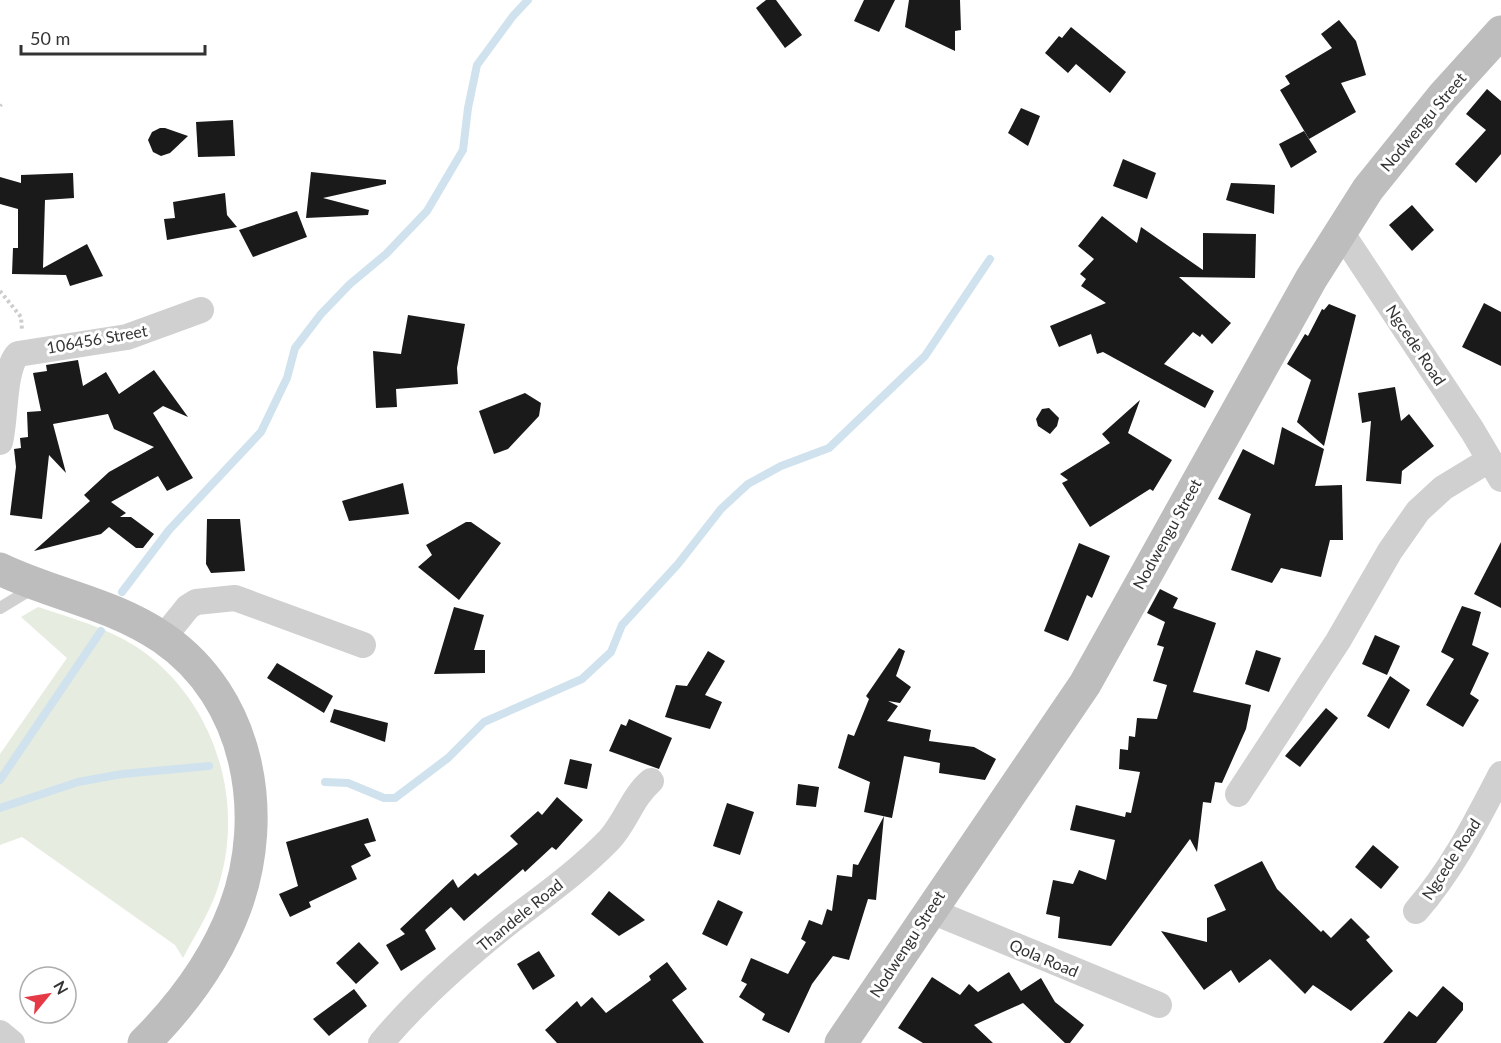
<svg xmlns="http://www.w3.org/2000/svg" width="1501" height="1043" viewBox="0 0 1501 1043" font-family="Lato,sans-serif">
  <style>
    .green { fill: #e6ecdf }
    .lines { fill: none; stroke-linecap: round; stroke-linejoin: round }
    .stream { stroke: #cfe2ee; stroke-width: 8 }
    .building { fill: #1a1a1a }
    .path { stroke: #cdcdcd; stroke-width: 4; stroke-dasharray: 3 3; stroke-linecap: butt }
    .lane { stroke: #d0d0d0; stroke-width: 12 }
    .street { stroke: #d0d0d0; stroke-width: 26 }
    .secondary { stroke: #bdbdbd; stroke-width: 33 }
    .labels { text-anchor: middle; stroke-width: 6; stroke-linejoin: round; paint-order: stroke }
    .street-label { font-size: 16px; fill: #333; stroke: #fff }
  </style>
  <rect width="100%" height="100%" fill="#fff"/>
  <path class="green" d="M38,607C71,618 105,627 135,646C215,698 248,804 216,893C208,915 194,937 183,958L175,945L22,837L0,845V754L67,658L21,617Z"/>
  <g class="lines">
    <g class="stream">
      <path d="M122,592L169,530L261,432L287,378L295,348L321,314L350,284L386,254L427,211L463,150L468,108L477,65L513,16L528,0"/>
      <path d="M0,780L101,631"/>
      <path d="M325,782L348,783L384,798H395L448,758L484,722L582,679L611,652L622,625L678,564L721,509L748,484L781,466L829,448L925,356L990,259"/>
      <path d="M0,808L78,782L122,774L209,766"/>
    </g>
  </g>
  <g class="building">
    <path d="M766,0H776L802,35L785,48L756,8Z"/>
    <path d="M864,0H895L879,32L854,21Z"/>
    <path d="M909,0H960L961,30L955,31V51L905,27Z"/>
    <path d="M1339,20L1356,41L1366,75L1341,83L1356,112L1309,139L1280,90L1290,84L1285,76L1332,48L1321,34Z"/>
    <path d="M1071,27L1126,72L1110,93L1076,64L1068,73L1045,53L1059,36L1062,38Z"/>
    <path d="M1487,89L1501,101V154L1476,183L1455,164L1486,130L1466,114Z"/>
    <path d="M1021,108L1040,116L1028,146L1008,133Z"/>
    <path d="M233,120L235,156L198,157L196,122Z"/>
    <path d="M160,128H165L188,136L170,153L161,156L153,152L148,140L152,132Z"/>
    <path d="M1304,131L1317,152L1291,168L1279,144Z"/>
    <path d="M1123,159L1156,173L1147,199L1113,186Z"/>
    <path d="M311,172L386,180V184L323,198L369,210L368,215L306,218Z"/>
    <path d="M73,173L74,198L45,200L43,268L87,244L103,276L70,286L66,275L12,274L13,248H18V209L0,204V177L21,183V175Z"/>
    <path d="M1231,183L1275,185L1274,214L1226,200Z"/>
    <path d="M225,193L227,215L237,227L167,240L164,219L175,218L173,202Z"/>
    <path d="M1412,205L1434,230L1412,251L1389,225Z"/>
    <path d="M297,211L307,237L253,257L239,230Z"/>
    <path d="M1102,216L1137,243L1141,227L1203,270V233L1256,234L1255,278L1179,277L1231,323L1212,344L1202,334L1200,337L1193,332L1164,364L1214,391L1205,408L1103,352L1097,354L1091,334L1059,347L1050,326L1106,303L1081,286L1086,279L1080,274L1094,259L1078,246Z"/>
    <path d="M1484,303L1501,312V366L1462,347Z"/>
    <path d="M1329,304L1356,315L1324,446L1297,422L1311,380L1287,364L1305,334L1308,336L1322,309L1324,310Z"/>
    <path d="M408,315L465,324L457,368L458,384L396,389L397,407L376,408L373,351L401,354Z"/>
    <path d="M78,360L83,386L106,372L119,394L154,370L188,417L163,406L153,413L193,478L167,491L158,476L111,502L126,513L120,517H131L154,534L143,548H136L109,527L101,534L34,551L90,501L84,495L109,472L154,447L114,429L108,414L53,424L66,473L49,455L42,519L10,515L16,467L14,449L21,448L20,438L28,437L27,412L41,411L33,373L47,371L46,365Z"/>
    <path d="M1395,387L1401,421L1409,414L1434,446L1402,471L1401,484L1366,481L1371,421L1362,423L1358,393Z"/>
    <path d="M525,393L541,403L539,416L508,449L494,454L479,411Z"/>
    <path d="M1140,400L1128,433L1172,460L1153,491L1150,489L1090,527L1062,483L1068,480L1060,474L1110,443L1102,434Z"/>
    <path d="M1049,408L1059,418L1057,426L1050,434L1038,426L1036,419L1042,409Z"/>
    <path d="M1282,427L1324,449L1315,486L1342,485L1343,540H1330L1321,577L1281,568L1272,583L1231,570L1251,514L1218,499L1243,449L1274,465Z"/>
    <path d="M403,483L409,514L349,521L342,501Z"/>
    <path d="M207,519H240L245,571L211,573L206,564Z"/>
    <path d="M466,522H471L501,543L459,600L418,567L432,555L426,545Z"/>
    <path d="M1501,542V608L1474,594Z"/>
    <path d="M1079,543L1110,556L1092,598L1087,595L1068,641L1044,631Z"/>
    <path d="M1160,589L1178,598L1173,608L1216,623L1193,692L1251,705L1246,729L1222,783L1215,782L1211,803L1203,802L1197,852L1190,839L1111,946L1058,938L1060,917L1046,914L1053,880L1073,884L1079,870L1106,880L1115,840L1070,830L1076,805L1125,817L1126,812L1131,813L1140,772L1119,769L1120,749L1128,750L1129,736L1135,737L1137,718L1157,719L1167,685L1153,681L1164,647L1157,645L1165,622L1147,613Z"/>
    <path d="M1462,606L1481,612L1472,645L1489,653L1470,694L1479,700L1463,727L1426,705L1454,659L1441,652Z"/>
    <path d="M454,607L484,615L474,650H485V673L434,674Z"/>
    <path d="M1375,635L1400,646L1387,675L1362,664Z"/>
    <path d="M899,648L905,651L896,676L911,687L900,703L888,701L898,706L887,721L931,730L929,741L974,747L996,759L985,780L939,773L940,763L904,756L892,818L864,812L870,782L838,768L848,734L854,736L869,699L866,696Z"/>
    <path d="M1256,650L1281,658L1269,692L1245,684Z"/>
    <path d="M708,651L725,661L705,695L722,702L710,729L665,717L676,685L687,686Z"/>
    <path d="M277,663L333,696L324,713L267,678Z"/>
    <path d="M1390,676L1410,690L1389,729L1367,716Z"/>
    <path d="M1326,708L1338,718L1300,767L1285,756Z"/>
    <path d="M334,709L388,723L385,742L330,722Z"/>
    <path d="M629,719L672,738L659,769L609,751L621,724L626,726Z"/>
    <path d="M570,759L592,764L587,789L564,784Z"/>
    <path d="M798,784L819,787L816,807L796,805Z"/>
    <path d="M557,797L583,820L556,850L552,847L525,872L523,869L464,921L451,907L425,930L436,949L401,971L386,945L405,934L400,929L453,879L458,888L475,873L478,876L518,844L510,836L538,811L542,815Z"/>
    <path d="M727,803L754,812L740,855L713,846Z"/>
    <path d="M884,816L876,900L868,899L849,960L833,956L812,984L789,1033L762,1020L765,1014L739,997L747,984L741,981L751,958L788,974L806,942L801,939L809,920L822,925L827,909L832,911L837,875L852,877L853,864L858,865Z"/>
    <path d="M368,818L376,841L364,844L371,856L351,866L357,879L309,902L311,907L290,917L279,894L298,886L286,842Z"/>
    <path d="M1373,845L1399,867L1381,889L1355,867Z"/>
    <path d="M1262,861L1277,889L1321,932L1323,930L1331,938L1351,918L1370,937L1366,940L1393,971L1351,1011L1313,985L1305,994L1270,959L1239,983L1231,970L1204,990L1161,931L1207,942V918L1226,910L1214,885Z"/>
    <path d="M609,891L645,920L619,936L591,914Z"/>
    <path d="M718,900L743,912L727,946L702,934Z"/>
    <path d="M359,942L379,963L356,984L336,963Z"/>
    <path d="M539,951L555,976L533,990L517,964Z"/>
    <path d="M667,962L687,989L672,1000L704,1043H557L545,1030L577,1001L581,1007L592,997L606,1013L651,980L649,976Z"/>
    <path d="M1009,972L1021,991L1041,978L1055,1002L1084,1025L1070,1043H1065L1023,1003L974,1025L993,1043H923L898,1028L932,977L960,995L969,984L978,992Z"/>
    <path d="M1443,986L1463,1003V1010L1436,1043H1383L1409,1011L1417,1017Z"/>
    <path d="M354,989L367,1006L329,1036L313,1019Z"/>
  </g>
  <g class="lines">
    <g class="path">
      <path d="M0,106L1,104"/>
      <path d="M0,291L21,317L22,330"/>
    </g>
    <path class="lane" d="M0,608L33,588"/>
    <g class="street">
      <path d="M1341,232L1472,430L1501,479"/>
      <path d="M0,442C6,419 3,369 18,354L127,337L201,310"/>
      <path d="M163,638L188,607L196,602L235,598L363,645"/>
      <path d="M1238,794L1338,641L1390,551L1418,511L1443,488L1489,460"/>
      <path d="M929,910L1159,1005"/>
      <path d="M1416,911C1452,870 1476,822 1501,774"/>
      <path d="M0,1033L12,1043"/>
      <path d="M381,1043C418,999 462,960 507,924C542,897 578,872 609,840C626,822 632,797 651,781"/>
    </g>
    <g class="secondary">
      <path d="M0,569C54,595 112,603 163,638C249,697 270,814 235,908C216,959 182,1005 144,1043"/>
      <path d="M841,1043L1085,684L1311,279L1368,189L1443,96L1501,32"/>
    </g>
  </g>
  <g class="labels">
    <g class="street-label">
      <text transform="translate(1423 122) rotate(-50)" y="6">Nodwengu Street</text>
      <text transform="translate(97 339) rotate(-10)" y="6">106456 Street</text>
      <text transform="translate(1416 345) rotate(56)" y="6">Ngcede Road</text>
      <text transform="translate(1167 534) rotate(-61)" y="6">Nodwengu Street</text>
      <text transform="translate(1451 859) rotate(-57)" y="6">Ngcede Road</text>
      <text transform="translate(520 915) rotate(-39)" y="6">Thandele Road</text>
      <text transform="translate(907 944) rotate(-57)" y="6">Nodwengu Street</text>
      <text transform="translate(1044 958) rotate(23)" y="6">Qola Road</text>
    </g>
  </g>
  <g transform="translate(48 995) rotate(60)"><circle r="28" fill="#ffffff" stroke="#adadad" stroke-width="1.5"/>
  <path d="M0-4.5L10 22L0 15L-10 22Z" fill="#e63946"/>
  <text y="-9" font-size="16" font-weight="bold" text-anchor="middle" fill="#333333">N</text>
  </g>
  <path d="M21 45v9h184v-9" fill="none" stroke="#333333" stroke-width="3"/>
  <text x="30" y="45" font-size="18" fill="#333333" stroke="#ffffff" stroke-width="4.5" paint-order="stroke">50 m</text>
</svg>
